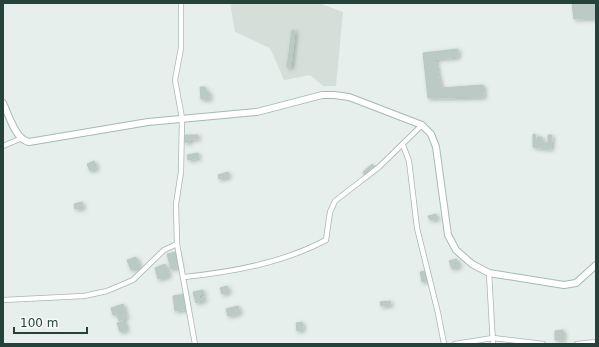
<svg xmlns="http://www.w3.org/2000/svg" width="599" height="347" viewBox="0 0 599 347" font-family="'DejaVu Sans',sans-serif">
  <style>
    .built { fill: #d4dfda }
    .building { fill: #bbcac4; stroke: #b8c9c2; filter: url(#shadow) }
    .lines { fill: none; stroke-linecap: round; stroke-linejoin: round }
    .minor-casing { stroke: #a8b8b2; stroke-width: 6 }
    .secondary-casing { stroke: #a4bbb3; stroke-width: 8 }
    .minor { stroke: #fff; stroke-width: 4.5 }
    .secondary { stroke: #fff; stroke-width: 6 }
  </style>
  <defs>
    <filter id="shadow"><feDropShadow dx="2" dy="1.5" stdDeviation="2" flood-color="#0004"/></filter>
  </defs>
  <rect width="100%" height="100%" fill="#e6efeb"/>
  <path class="built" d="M230,3H319L343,12L336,86H323L310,75L284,80L270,48L235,32Z"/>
  <g class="building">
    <path d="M572,3H596V18L574,19Z"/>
    <path d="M292,30L295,31L291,67H287Z"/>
    <path d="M458,49V57L435,59L441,88L483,85L484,97L428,98L423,53Z"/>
    <path d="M200,87H205L206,93L209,92L210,99H201Z"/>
    <path d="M533,134L536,135L535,141H538L537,137H542V143H548V135H552L551,149L533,147Z"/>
    <path d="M185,135H198V139H190L189,143L185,142Z"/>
    <path d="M198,153L199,158L188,160L187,155Z"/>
    <path d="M94,161L97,168L90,171L87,164Z"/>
    <path d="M372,164L375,167L365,176L363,172Z"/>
    <path d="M228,172L229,177L219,179L218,175Z"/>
    <path d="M82,202L83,208L75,209L74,204Z"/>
    <path d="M436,214L438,219L430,220L428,216Z"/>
    <path d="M176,252L180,267L171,269L167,254Z"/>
    <path d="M136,257L140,267L131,270L127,260Z"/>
    <path d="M456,259L460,266L452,269L449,261Z"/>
    <path d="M165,264L169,276L158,279L155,268Z"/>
    <path d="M425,271L427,281L422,282L420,272Z"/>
    <path d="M227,286L229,292L222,294L220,288Z"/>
    <path d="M203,290L204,294L194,296L193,292Z"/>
    <path d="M185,294L187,309L175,311L173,296Z"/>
    <path d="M199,295L200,298L204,297L205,300L196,303L194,296Z"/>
    <path d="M390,301L391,305L381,306L380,302Z"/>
    <path d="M123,304L125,311L113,315L111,308Z"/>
    <path d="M238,306L240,313L228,316L226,309Z"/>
    <path d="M124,312L127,317L119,321L117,315Z"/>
    <path d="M124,321L127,330L120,332L117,323Z"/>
    <path d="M302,322L303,330L297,331L296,323Z"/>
    <path d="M563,330L564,340H555V331Z"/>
  </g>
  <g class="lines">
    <defs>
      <g id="minor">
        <path d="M181,3V48L175,80L182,118L181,172L176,204L177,244L195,344"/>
        <path d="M403,145L409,161L417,228L438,313L444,344"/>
        <path d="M3,146L22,138"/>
        <path d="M489,273L493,344"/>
        <path d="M184,277C232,272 283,263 326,240L330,212L335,201L379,167L422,125"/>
        <path d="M3,300L84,296L107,291L133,280L164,250L177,244"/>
        <path d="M455,344L493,338L543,344"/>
        <path d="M577,344L596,342"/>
      </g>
      <path id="secondary" d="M3,103C9,115 15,139 29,142L148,122L257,112L322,95H334L349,97L422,125L431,134L436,147L448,235L456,250L472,264L489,273L564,285L576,283L596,265"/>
    </defs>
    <use href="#minor" class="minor-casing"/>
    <use href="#secondary" class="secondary-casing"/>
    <use href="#minor" class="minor"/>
    <use href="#secondary" class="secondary"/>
  </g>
  <rect width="599" height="347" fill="none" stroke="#24423a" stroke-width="8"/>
  <path d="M14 327v6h73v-6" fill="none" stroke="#24423a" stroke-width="2"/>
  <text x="20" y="327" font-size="12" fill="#24423a" stroke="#f7fbf9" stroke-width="3" paint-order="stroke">100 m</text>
</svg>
